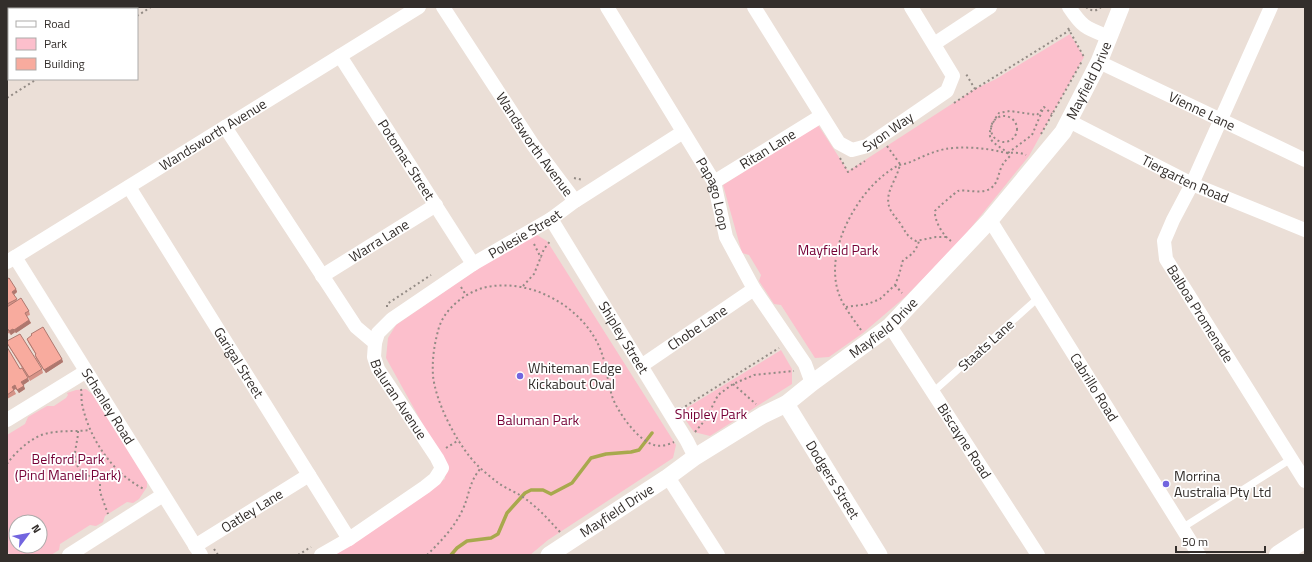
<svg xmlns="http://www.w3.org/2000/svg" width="1312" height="562" viewBox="0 0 1312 562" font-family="'Titillium Web',sans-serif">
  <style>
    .green { fill: #fcbfcc; fill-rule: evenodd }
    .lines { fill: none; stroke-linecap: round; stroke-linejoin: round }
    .stream { stroke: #a8a94d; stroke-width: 3.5 }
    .path { stroke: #938b85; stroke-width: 2; stroke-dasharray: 2 3; stroke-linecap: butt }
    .service { stroke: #fff; stroke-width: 7 }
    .minor { stroke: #fff; stroke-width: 14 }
    .tertiary { stroke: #fff; stroke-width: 17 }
    .secondary { stroke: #fff; stroke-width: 20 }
    .primary { stroke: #fff; stroke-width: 22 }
    .wall { fill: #d59388 }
    .shaded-wall { fill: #ae786f }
    .building { fill: #f8ab9e; stroke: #ae786f }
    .poi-dot { fill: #7265df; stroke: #fff; stroke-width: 1.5 }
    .labels { text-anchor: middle; stroke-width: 3.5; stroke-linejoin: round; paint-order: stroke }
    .street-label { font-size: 14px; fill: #332e2b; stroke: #fff }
    .park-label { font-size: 14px; fill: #760136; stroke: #fff }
    .poi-label { font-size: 14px; fill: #332e2b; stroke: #fff; text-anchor: start }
  </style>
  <rect width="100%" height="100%" fill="#ebdfd7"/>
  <g class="green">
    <path d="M1070,34L1084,57L1029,156L957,245L905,297L863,333L829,357L815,358L781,305L774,304L759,281L761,275L749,255L742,253L723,185L818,125L848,171L975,89L996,79Z"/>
    <path d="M532,232L547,241L676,445L673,458L548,540L530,555H327L445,479L446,466L386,358L388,338L396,325Z"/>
    <path d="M781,350L792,369V384L710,436L694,432L680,412Z"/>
    <path d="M86,389L92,394L147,480V487L139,499L133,503L127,502L105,516L103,522L96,526L90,525L60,544L59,550L51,555H9L7,547V435L25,424L28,417L47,406H54L66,398L68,395L67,393L76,390ZM16,522H40V546H16Z"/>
  </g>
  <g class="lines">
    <path class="stream" d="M451,555L457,548L467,541L491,538L498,534L507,513L525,493L531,490H543L551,494L572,483L591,458L606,454L631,452L639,450L652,433"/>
    <g class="path">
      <path d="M1086,7C1091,11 1096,12 1101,7"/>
      <path d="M137,16L151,7"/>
      <path d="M1068,28L1084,57"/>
      <path d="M975,89L1070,30"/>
      <path d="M7,98L37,79"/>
      <path d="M954,103L975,89L966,74"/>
      <circle cx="1004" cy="129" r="13"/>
      <path d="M1041,134L1082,61"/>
      <path d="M887,146L900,164C897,181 882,194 891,211C894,216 897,219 900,223C905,231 907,237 916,241L936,237H946"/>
      <path d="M1008,153L1032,135L1043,109"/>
      <path d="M840,158L848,172L865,161"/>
      <path d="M574,178L583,180"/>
      <path d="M951,241C943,236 934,220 935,211C937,208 956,192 958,191C968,189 982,195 991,188C998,183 998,175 1001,168C1003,163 1006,160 1010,156C1005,149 998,147 993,142C985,134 994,120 999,113L1010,111L1037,115L1044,107L1052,114"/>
      <path d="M534,244L541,258"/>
      <path d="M895,285L902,293"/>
      <path d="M523,286L534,274L544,249L551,240"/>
      <path d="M461,287L466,295"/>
      <path d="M387,307V304L431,275"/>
      <path d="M846,307L868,304L880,299L895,285L899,275L903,260C912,255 916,251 919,241"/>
      <path d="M861,330C852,317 841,304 837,288C832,266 837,244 847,223C858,200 876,177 899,165C902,164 905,164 908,163C920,158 931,152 945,149C961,146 986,148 1002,152C1010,154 1018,151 1026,155"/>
      <path d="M733,384L756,404"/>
      <path d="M81,389C82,393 81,399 82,404C89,438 112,473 144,489"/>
      <path d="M681,409L779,348"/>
      <path d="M78,431C78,441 74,450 75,460C77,471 93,481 105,479C110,478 114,474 119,471"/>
      <path d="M695,432L706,419L718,395L733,384L754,375L794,371"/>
      <path d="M446,448L459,440"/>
      <path d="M7,464C16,451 34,435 49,433C63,430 77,432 90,430"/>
      <path d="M100,479V492L108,514"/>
      <path d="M560,532C547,518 535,504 518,494C511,490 503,487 497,482C488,475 478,467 470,457C454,437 436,402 433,376C432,360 434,346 438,331C443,308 470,288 493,286C535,281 581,307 599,346C606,362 607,379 612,396C617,411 637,440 654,445C660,447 668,445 674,442"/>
      <path d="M214,549L218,555"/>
      <path d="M298,555L311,547"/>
      <path d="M427,555C440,542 454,528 462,511C470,495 468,483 481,468"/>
    </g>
    <g class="service">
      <path d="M933,392L1038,298"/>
      <path d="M1182,528L1291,459"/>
    </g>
    <g class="minor">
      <path id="s1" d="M443,7L533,145L575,201"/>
      <path id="s2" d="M607,7L714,182L726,237L754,289L805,364L812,383"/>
      <path id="s3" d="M754,7L839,143L852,150L867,146L947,91L953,76L911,7"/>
      <path d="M1069,7C1083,28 1086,28 1109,37"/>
      <path id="s4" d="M1271,7L1192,184L1173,220L1164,241L1166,259L1305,481"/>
      <path d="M934,44L990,7"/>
      <path id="s5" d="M340,56L473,264"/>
      <path id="s6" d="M1099,62L1305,160"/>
      <path id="s7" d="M1069,121L1192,184L1305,230"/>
      <path id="s8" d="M225,127L356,327L375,343L374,357L378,369L437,458L442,468L435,479L425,487L349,539L321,555"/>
      <path id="s9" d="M714,182L821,116"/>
      <path id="s10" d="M129,187L349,539"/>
      <path id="s11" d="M551,219L687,441L695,457"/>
      <path id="s12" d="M990,220L1199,555"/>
      <path id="s13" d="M15,257L201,555"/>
      <path id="s14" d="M7,262L419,7"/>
      <path id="s15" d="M322,276L436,205"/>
      <path id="s16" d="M890,326L1038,555"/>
      <path id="s17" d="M375,343L378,333L392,319L473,264L551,219L575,201L683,132"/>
      <path id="s18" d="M641,366L754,289"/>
      <path d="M7,420L85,372"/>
      <path d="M668,477L718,555"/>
      <path id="s19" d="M195,546L309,475"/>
      <path d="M69,555L163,495"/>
    </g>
    <g class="tertiary">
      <path id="s20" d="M786,404L879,555"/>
      <path id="s21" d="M549,555L668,477L695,457L763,415L786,404L812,383L890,326L990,220L1063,132L1099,62L1121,7"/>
    </g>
    <path class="secondary" d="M1279,555L1305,538"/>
    <g class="primary">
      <path d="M10,9L13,7"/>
      <path d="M67,9L70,7"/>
      <path d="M7,47L9,45"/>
    </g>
  </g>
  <g class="wall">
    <path d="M7,279L16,289L17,292L14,295L17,301L29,311L30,315L27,316L31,323L16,333L15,332L11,335L9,333L7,334Z"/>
    <path d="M27,339L62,359L63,362L46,373L36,359L35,355H36L28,342Z"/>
    <path d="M7,341L42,369L43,373L30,381L8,345Z"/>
    <path d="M7,347L20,369L29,381L23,385L25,389L19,393L16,389L14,390L16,394L7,399Z"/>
  </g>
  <g class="shaded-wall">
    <path d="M16,289L17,292L13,295L12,292Z"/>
    <path d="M29,320L31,323L16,333L14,330Z"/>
    <path d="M13,329L15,332L11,335L9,331Z"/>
    <path d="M62,359L63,362L46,373L44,370Z"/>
    <path d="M28,378L29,381L22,386L21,382Z"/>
    <path d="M15,385L16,389L13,390L12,387Z"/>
    <path d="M24,386L25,389L19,393L17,390Z"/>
  </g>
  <g class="building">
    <path d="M9,278L16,289L12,292L17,299L7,304V279Z"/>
    <path d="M21,298L29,311L25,313L29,320L14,330L13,329L9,331L8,329H7V307Z"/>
    <path d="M43,327L62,359L44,370L35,355L36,354L27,339L32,335L31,334Z"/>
    <path d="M20,334L42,369L29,377L7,343V341Z"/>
    <path d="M7,347L20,369L22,368L28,378L21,382L24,386L17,390L15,385L12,387L14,390L7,395Z"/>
  </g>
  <g class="poi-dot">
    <circle cx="520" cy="376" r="4"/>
    <circle cx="1166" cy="484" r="4"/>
  </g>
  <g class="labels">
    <g class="street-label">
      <text dy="5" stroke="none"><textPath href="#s21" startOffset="729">Mayfield Drive</textPath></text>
      <text dy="5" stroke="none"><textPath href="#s6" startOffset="114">Vienne Lane</textPath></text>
      <text dy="5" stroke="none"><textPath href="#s3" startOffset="216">Syon Way</textPath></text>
      <text dy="5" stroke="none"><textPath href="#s14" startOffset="242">Wandsworth Avenue</textPath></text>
      <text dy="5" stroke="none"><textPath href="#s1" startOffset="165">Wandsworth Avenue</textPath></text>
      <text dy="5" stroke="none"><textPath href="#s9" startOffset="63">Ritan Lane</textPath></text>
      <text dy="5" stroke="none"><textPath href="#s5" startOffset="123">Potomac Street</textPath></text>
      <text dy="5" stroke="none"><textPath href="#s7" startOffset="130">Tiergarten Road</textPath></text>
      <text dy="5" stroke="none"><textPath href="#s2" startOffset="216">Papago Loop</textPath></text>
      <text dy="5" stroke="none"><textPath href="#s17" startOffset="188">Polesie Street</textPath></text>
      <text dy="5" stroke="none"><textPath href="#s15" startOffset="67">Warra Lane</textPath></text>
      <text dy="5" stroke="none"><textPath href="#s4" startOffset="340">Balboa Promenade</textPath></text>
      <text dy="5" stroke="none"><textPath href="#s21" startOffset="405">Mayfield Drive</textPath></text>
      <text dy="5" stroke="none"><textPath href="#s18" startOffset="68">Chobe Lane</textPath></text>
      <text dy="5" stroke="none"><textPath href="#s11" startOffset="139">Shipley Street</textPath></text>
      <text transform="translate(986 345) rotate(-42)" y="5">Staats Lane</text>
      <text dy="5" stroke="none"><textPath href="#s10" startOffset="207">Garigal Street</textPath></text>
      <text dy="5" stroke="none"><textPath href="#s12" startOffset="197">Cabrillo Road</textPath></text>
      <text dy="5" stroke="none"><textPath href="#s8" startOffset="327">Baluran Avenue</textPath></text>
      <text dy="5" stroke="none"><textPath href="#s13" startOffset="176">Schenley Road</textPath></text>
      <text dy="5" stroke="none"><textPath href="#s16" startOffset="137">Biscayne Road</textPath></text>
      <text dy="5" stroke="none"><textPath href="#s20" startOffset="89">Dodgers Street</textPath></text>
      <text dy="5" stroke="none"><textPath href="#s21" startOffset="81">Mayfield Drive</textPath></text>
      <text dy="5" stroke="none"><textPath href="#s19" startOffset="67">Oatley Lane</textPath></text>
    </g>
    <g class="park-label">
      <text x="838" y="255">Mayfield Park</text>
      <text x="711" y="419">Shipley Park</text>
      <text x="538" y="425">Baluman Park</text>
      <text x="68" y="464">Belford Park<tspan x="68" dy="16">(Pind Maneli Park)</tspan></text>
    </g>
    <g class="poi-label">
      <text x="528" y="373">Whiteman Edge<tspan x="528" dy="16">Kickabout Oval</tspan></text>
      <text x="1174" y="481">Morrina<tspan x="1174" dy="16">Australia Pty Ltd</tspan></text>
    </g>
  </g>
  <rect width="1312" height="562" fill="none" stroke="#332e2b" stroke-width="16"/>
  <rect x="8" y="8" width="130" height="72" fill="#ffffff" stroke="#adabaa"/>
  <rect x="16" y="21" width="20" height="6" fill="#ffffff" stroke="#adabaa"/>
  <text x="44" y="28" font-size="12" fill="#332e2b">Road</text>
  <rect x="16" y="38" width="20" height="12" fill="#fcbfcc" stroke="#adabaa"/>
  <text x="44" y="48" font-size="12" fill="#332e2b">Park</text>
  <rect x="16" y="58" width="20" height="12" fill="#f8ab9e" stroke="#adabaa"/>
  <text x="44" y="68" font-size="12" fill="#332e2b">Building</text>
  <g transform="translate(28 534) rotate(58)"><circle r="19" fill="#ffffff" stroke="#adabaa"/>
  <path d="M0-3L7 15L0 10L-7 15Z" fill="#7265df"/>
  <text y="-6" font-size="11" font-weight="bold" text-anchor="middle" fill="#332e2b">N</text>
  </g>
  <path d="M1176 546v6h89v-6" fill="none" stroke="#332e2b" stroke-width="2"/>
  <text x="1182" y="546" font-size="12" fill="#332e2b" stroke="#ffffff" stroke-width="3" paint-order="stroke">50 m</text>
</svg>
